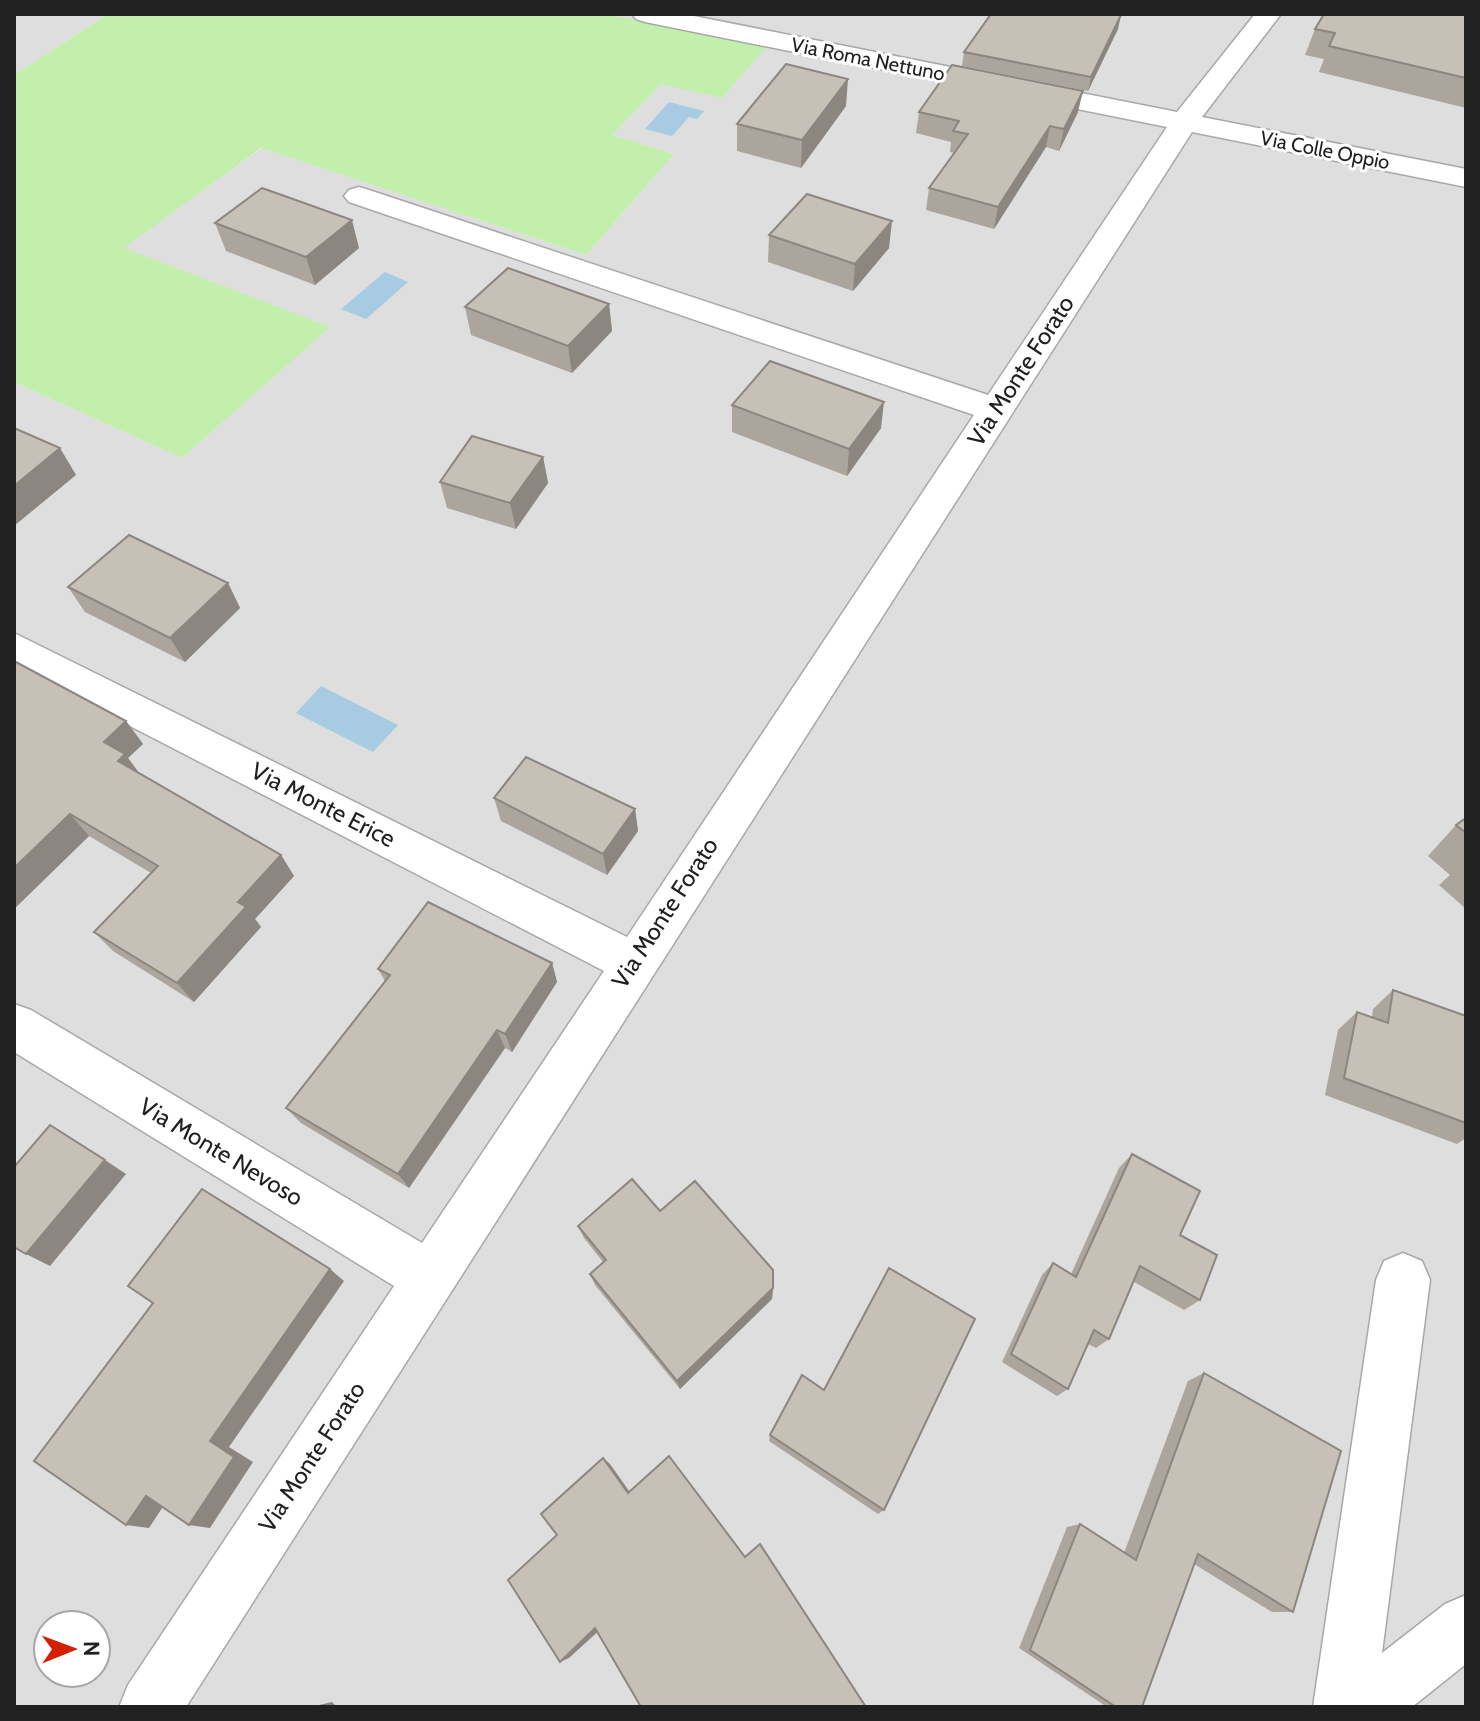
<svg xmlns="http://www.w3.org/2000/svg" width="1480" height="1721" viewBox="0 0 1480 1721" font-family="Cabin,sans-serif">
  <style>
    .residential { fill: #dfdede; fill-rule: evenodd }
    .grass { fill: #c2efab }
    .water { fill: #a6cbe2 }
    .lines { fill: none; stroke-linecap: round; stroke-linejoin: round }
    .minor-casing { stroke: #a8a8a8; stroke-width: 3 }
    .minor { fill: #fff; fill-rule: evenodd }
    .wall { fill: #aba59d }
    .shaded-wall { fill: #8b867f }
    .building { fill: #c7c0b6; stroke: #8b867f; stroke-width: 2 }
    .labels { text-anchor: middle; stroke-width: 6; stroke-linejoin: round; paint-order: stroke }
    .far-street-label { font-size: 20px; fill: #212121; stroke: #fff }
    .street-label { font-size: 24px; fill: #212121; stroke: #fff }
  </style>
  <rect width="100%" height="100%" fill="#f2f0e8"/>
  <g class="residential">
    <path d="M14,14H108L14,75Z"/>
    <path d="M604,14H1466V1707H14V382L182,458L329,327L123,248L262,148L586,255L674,154L611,135L661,84L768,44ZM48,1625H96V1673H48Z"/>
  </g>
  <path class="grass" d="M108,14H604L769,44L722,98L661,84L612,135L674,154L586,255L261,148L124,248L330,327L182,458L14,382V75Z"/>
  <g class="water">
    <path d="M669,102L704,111L697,119L689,117L672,136L645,129Z"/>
    <path d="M385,272L408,282L366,319L341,309Z"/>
    <path d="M321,686L398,725L373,752L296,713Z"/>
  </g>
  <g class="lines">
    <defs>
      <g id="minor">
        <path d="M632,14H684L1177,112L1255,14H1281L1202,117L1466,169V187L1192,132L186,1707H119L128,1685L394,1286L14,1052V1004L31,1010L422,1243L604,971L14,666V633L627,937L974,415L349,202L344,196L349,190L359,187L369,190L988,395L1167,127L645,22L636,19Z"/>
        <path d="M1403,1253L1422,1261L1430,1280L1382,1653L1445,1604L1466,1595V1664L1412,1707H1313L1376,1280L1384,1261Z"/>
      </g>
    </defs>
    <use href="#minor" class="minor-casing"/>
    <use href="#minor" class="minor"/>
  </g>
  <g class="wall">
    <path d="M1466,14V108L1319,72L1324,59L1305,55L1315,29Z"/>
    <path d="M1118,29L1088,91L962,66L964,52Z"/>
    <path d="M846,106L801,168L737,151V124Z"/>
    <path d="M919,112H1078L1059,151L1046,147L994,229L926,210L929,188L954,153L950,152L951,142L916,133Z"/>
    <path d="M215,223L359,248L315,285L226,251Z"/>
    <path d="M769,235L889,248L853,291L768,262Z"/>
    <path d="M609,304L612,331L572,373L471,335L465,307Z"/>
    <path d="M732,405L881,428L847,476L732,432Z"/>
    <path d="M543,457L548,483L516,529L447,508L440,482Z"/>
    <path d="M228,583L240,608L185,662L85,612L68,587Z"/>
    <path d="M126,721L143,744L128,758L139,773L281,855L294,876L255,919L261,927L194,1002L113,951L94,932L151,873L89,836L14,909Z"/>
    <path d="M494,798L635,809L638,831L607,875L501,821Z"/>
    <path d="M1466,818V909L1439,885L1450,875L1428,856L1456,825Z"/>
    <path d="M552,963L557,982L512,1052L505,1048L409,1188L301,1123L286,1108L385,981L378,969Z"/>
    <path d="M1393,990L1466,1016V1138L1457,1144L1325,1095L1338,1030L1357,1012L1372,1017L1373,1009Z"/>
    <path d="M1132,1154L1180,1235L1200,1300L1184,1310L1134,1282L1109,1339L1096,1348L1088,1344L1068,1389L1057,1396L1002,1362L1042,1275L1053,1263L1071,1274L1119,1168Z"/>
    <path d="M660,1211L773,1288L772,1299L680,1389L595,1285L590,1274L603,1262L584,1238L578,1226Z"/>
    <path d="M1204,1373L1293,1612H1272L1194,1564L1142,1707H1107L1019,1648L1067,1527L1080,1524L1124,1553L1188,1381Z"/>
    <path d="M824,1390L884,1510L878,1514L769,1441L770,1435Z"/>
  </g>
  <g class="shaded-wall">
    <path d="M1121,15L1118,29L1088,91L1091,77Z"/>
    <path d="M848,79L846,106L801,168L802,140Z"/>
    <path d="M1083,91L1078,112L1059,151L1064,129Z"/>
    <path d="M1050,126L1046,147L994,229L998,207Z"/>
    <path d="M352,220L359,248L315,285L306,257Z"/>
    <path d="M892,221L889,248L853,291L855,264Z"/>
    <path d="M609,304L612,331L572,373L568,346Z"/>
    <path d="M884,402L881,428L847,476L849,449Z"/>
    <path d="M60,448L76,475L14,526V486Z"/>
    <path d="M543,457L548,483L516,529L510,503Z"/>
    <path d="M228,583L240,608L185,662L170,638Z"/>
    <path d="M126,721L143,744L128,758L142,777L135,784L104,742Z"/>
    <path d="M635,809L638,831L607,875L603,854Z"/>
    <path d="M70,814L89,836L14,909V868Z"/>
    <path d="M281,855L294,876L255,919L261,927L194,1002L177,983L238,902Z"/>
    <path d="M552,963L557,982L512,1052L505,1034Z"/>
    <path d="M497,1030L505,1048L409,1188L398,1174Z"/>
    <path d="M105,1160L126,1174L50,1266L26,1254Z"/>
    <path d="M330,1269L344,1281L229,1447L253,1462L210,1528L189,1525L210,1441Z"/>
    <path d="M773,1288L772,1299L680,1389L677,1381Z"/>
    <path d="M603,1458L610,1464L634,1498L628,1493Z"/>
    <path d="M146,1496L168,1499L149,1528L126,1525Z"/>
    <path d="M603,1627L569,1658L560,1662L595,1628Z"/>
    <path d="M332,1702L337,1707L315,1706Z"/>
  </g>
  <g class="building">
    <path d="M991,14H1117L1121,15L1091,77L964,52Z"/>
    <path d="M1324,14H1466V78L1329,46L1335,33L1315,29Z"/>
    <path d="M786,64L848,79L802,140L737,124Z"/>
    <path d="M952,65L1083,91L1064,129L1050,126L998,207L929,188L968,134L953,131L959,121L919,112Z"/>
    <path d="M262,188L352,220L306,257L215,223Z"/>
    <path d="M807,194L892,221L855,264L769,235Z"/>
    <path d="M508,268L609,304L568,346L465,307Z"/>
    <path d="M770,361L884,402L849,449L732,405Z"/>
    <path d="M14,428L60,448L14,486Z"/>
    <path d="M472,436L543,457L510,503L440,482Z"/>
    <path d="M129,535L228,583L170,638L68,587Z"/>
    <path d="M14,661L126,721L104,742L125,754L118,761L281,855L238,902L246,907L177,983L94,932L158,866L70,814L14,868Z"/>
    <path d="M526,757L635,809L603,854L494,798Z"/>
    <path d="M1466,818V833L1456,825Z"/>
    <path d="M428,902L552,963L505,1034L497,1030L398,1174L286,1108L390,975L378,969Z"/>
    <path d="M1393,990L1466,1016V1123L1344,1078L1357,1012L1388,1023Z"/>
    <path d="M50,1125L105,1160L26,1254L14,1247V1167Z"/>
    <path d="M1132,1154L1200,1191L1180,1235L1217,1255L1200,1300L1140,1266L1109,1339L1094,1330L1068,1389L1011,1354L1053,1263L1076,1277Z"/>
    <path d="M632,1179L660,1211L695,1181L773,1270V1288L677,1381L590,1274L606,1260L578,1226Z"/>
    <path d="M202,1189L330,1269L210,1441L234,1457L189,1525L146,1496L126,1525L34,1461L153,1303L128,1286Z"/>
    <path d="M889,1268L975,1319L884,1510L770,1435L802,1375L824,1390Z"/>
    <path d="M1204,1373L1341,1451L1293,1612L1198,1554L1142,1707H1116L1030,1650L1080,1524L1136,1560Z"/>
    <path d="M669,1456L745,1557L760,1544L866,1707H641L595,1628L560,1662L508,1580L557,1535L541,1514L603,1458L628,1493Z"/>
  </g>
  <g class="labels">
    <g class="far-street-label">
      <text transform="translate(868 59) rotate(11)" y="7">Via Roma Nettuno</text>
      <text transform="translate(1325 150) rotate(11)" y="7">Via Colle Oppio</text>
    </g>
    <g class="street-label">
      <text transform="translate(1021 371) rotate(-57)" y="8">Via Monte Forato</text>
      <text transform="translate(323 805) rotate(27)" y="8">Via Monte Erice</text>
      <text transform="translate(665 913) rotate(-57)" y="8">Via Monte Forato</text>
      <text transform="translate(221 1152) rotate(31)" y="8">Via Monte Nevoso</text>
      <text transform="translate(312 1457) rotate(-57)" y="8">Via Monte Forato</text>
    </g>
  </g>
  <rect width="1480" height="1721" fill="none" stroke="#212121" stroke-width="32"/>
  <g transform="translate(72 1649) rotate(89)"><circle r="38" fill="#ffffff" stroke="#a6a6a6" stroke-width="2"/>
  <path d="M0-6L14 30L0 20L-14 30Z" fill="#d32000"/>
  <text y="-12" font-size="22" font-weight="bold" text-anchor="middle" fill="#212121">N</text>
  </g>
</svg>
